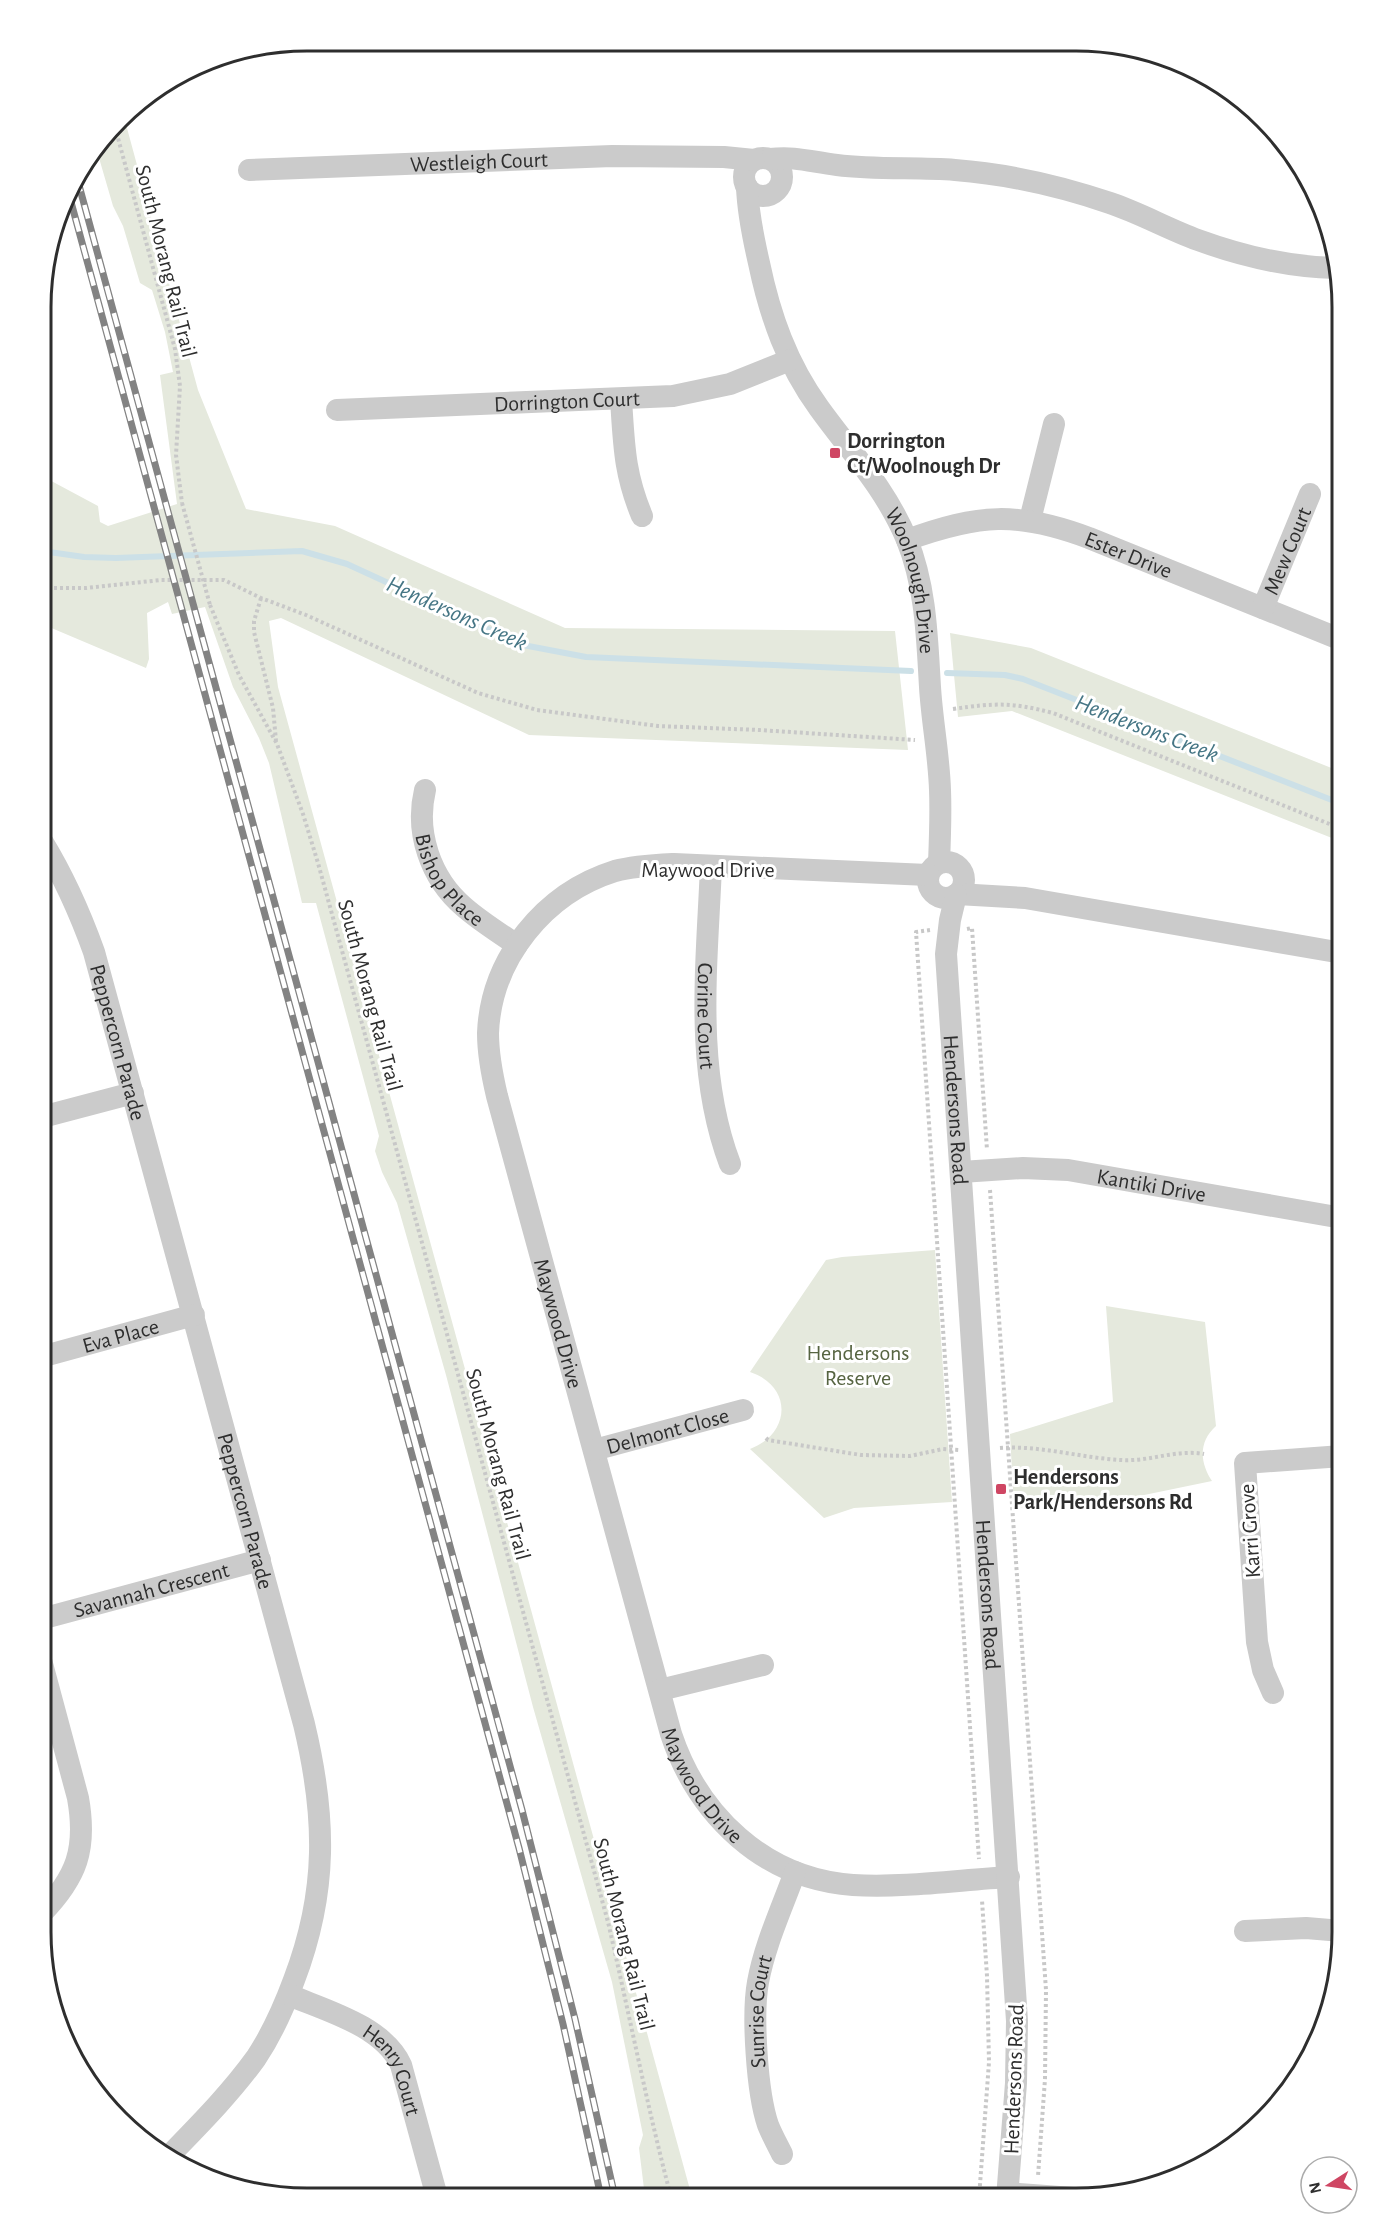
<svg xmlns="http://www.w3.org/2000/svg" width="1383" height="2239" viewBox="0 0 1383 2239" font-family="'Alegreya Sans',sans-serif">
  <style>
    .green { fill: #e5e9dd }
    .lines { fill: none; stroke-linecap: round; stroke-linejoin: round }
    .stream { stroke: #cce0e7; stroke-width: 6 }
    .path { stroke: #c8c8c8; stroke-width: 4; stroke-dasharray: 3 3; stroke-linecap: butt }
    .street { stroke: #cbcbcb; stroke-width: 22 }
    .rail-casing { stroke: #838383; stroke-width: 7 }
    .rail { stroke: #fff; stroke-width: 4.5; stroke-dasharray: 14; stroke-linecap: butt }
    .path-bridge { stroke: #c8c8c8; stroke-width: 4; stroke-dasharray: 3 3; stroke-linecap: butt }
    .poi-dot { fill: #cf4663; stroke: #fff; stroke-width: 2 }
    .labels { text-anchor: middle; stroke-width: 6; stroke-linejoin: round; paint-order: stroke }
    .street-label { font-size: 22px; fill: #2e2e2e; stroke: #fff }
    .poi-label { font-size: 22px; font-weight: bold; fill: #2e2e2e; stroke: #fff; text-anchor: start }
    .park-label { font-size: 22px; fill: #566441; stroke: #fff }
    .water-label { font-size: 24px; font-style: italic; fill: #467685; stroke: #fff }
    .rim { fill: none; stroke: #2e2e2e; stroke-width: 3 }
  </style>
  <rect width="100%" height="100%" fill="#fff"/>
  <g class="green">
    <path d="M124,117L198,390L246,509L335,526L565,628L895,631L908,750L529,735L281,618L269,621L278,687L692,2197H645L639,2148L643,2135L612,1982L533,1707L446,1375L397,1203L382,1172L375,1151L379,1136L316,903H302L269,763L259,738L233,687L205,607L172,614L168,602L147,613L149,659L146,668L42,624V476L98,506L100,522L108,526L177,504L160,375L173,372L165,332L152,290L140,283L123,226L113,206L97,151Z"/>
    <path d="M950,633L1031,648L1339,771L1342,763V842L1012,711L958,717Z"/>
    <path d="M935,1250L952,1502L854,1508L824,1518L750,1449C791,1434 793,1386 750,1372L826,1260L842,1257Z"/>
    <path d="M1106,1306L1205,1322L1216,1426C1198,1442 1200,1463 1212,1481L1120,1500L1014,1508L1010,1434L1113,1402Z"/>
  </g>
  <g class="lines">
    <g class="stream">
      <path d="M42,551L84,557L116,558L302,551L347,564L523,645L586,657L911,671"/>
      <path d="M947,673L1005,675L1023,679L1342,804"/>
    </g>
    <g class="path">
      <path d="M115,127L175,349L180,386L176,455L182,503"/>
      <path d="M42,588H86L161,580H224L261,598L306,615L478,693L537,710L658,726L759,730L915,740"/>
      <path d="M261,598L254,621V632L273,708L276,741"/>
      <path d="M210,605L239,675L277,744L303,814L318,863L608,1922C629,2013 647,2106 671,2197"/>
      <path d="M953,709C995,703 1011,702 1053,713L1342,829"/>
      <path d="M967,929L972,928L987,1150"/>
      <path d="M930,930L916,932L979,1859"/>
      <path d="M990,1190L1046,1990L1045,2079L1038,2176"/>
      <path d="M766,1438L768,1440L861,1455L910,1456L943,1449L959,1450"/>
      <path d="M1000,1448C1040,1445 1081,1458 1121,1460C1149,1462 1176,1449 1204,1454"/>
      <path d="M979,2198L989,2062L987,1976L982,1900"/>
    </g>
    <g class="street">
      <circle cx="763" cy="177" r="19"/>
      <path d="M770,159C796,156 811,162 837,165C876,170 916,167 955,170C1007,174 1060,186 1110,203C1140,213 1168,229 1198,240C1242,256 1288,267 1335,268"/>
      <path id="s1" d="M249,170L612,156L724,157L754,160"/>
      <path id="s2" d="M747,187C748,213 753,237 759,263C770,316 787,364 819,408C850,451 886,489 907,540C926,587 927,637 930,687C932,721 939,756 940,790C941,814 940,839 939,863"/>
      <path d="M621,399C624,444 624,473 642,516"/>
      <path id="s3" d="M337,410L673,396L730,384L790,360"/>
      <path d="M1030,520L1054,424"/>
      <path id="s4" d="M907,540C979,514 1017,511 1089,538L1342,640"/>
      <path id="s5" d="M1263,608L1310,494"/>
      <path id="s6" d="M425,790C415,832 430,878 464,907C480,921 499,933 517,945"/>
      <path id="s7" d="M42,841C64,877 80,913 94,952L304,1724C326,1816 328,1891 294,1980C284,2007 272,2034 256,2058C230,2094 199,2125 168,2157"/>
      <circle cx="946" cy="880" r="18"/>
      <path id="s8" d="M711,866C707,965 694,1069 730,1164"/>
      <path id="s9" d="M928,875L674,864C655,865 634,866 615,871C545,893 491,958 488,1033C488,1055 492,1075 497,1096L671,1734C698,1815 764,1879 853,1885C904,1888 958,1880 1009,1877"/>
      <path d="M957,894L1025,898L1342,953"/>
      <path id="s10" d="M956,895L950,920L946,954L1017,2021L1016,2083L1007,2198"/>
      <path d="M42,1117L133,1093"/>
      <path id="s11" d="M961,1172L1023,1168L1068,1170L1342,1218"/>
      <path id="s12" d="M48,1355L194,1315"/>
      <path id="s13" d="M594,1450L743,1410"/>
      <path id="s14" d="M41,1619L260,1560"/>
      <path d="M660,1690L763,1665"/>
      <path d="M1273,1693L1263,1670L1257,1642L1245,1463L1342,1456"/>
      <path d="M41,1914C77,1877 87,1849 78,1798L41,1660"/>
      <path d="M1245,1931L1306,1928L1342,1931"/>
      <path id="s15" d="M289,1995C327,2011 383,2026 401,2065L437,2197"/>
      <path id="s16" d="M782,2154C777,2144 772,2135 768,2125C757,2093 752,2015 758,1982C765,1944 782,1908 795,1872"/>
      <path d="M1007,2193L1073,2198"/>
    </g>
    <defs>
      <g id="rail">
        <path d="M77,178L522,1810L575,2019L615,2197"/>
        <path d="M68,191L519,1848L563,2024L601,2197"/>
      </g>
    </defs>
    <use href="#rail" class="rail-casing"/>
    <use href="#rail" class="rail"/>
    <path class="path-bridge" d="M182,503L210,605"/>
  </g>
  <g class="poi-dot">
    <rect x="829" y="447" width="12" height="12" rx="3"/>
    <rect x="995" y="1483" width="12" height="12" rx="3"/>
  </g>
  <g class="labels">
    <g class="street-label">
      <text dy="8" stroke="none"><textPath href="#s1" startOffset="230">Westleigh Court</textPath></text>
      <text transform="translate(167 261) rotate(76)" y="8">South Morang Rail Trail</text>
      <text dy="8" stroke="none"><textPath href="#s3" startOffset="230">Dorrington Court</textPath></text>
      <text dy="8" stroke="none"><textPath href="#s5" startOffset="62">Mew Court</textPath></text>
      <text dy="8" stroke="none"><textPath href="#s4" startOffset="230">Ester Drive</textPath></text>
      <text dy="8" stroke="none"><textPath href="#s2" startOffset="435">Woolnough Drive</textPath></text>
      <text x="708" y="877">Maywood Drive</text>
      <text dy="8" stroke="none"><textPath href="#s6" startOffset="98">Bishop Place</textPath></text>
      <text transform="translate(371 995) rotate(75)" y="8">South Morang Rail Trail</text>
      <text dy="8" stroke="none"><textPath href="#s8" startOffset="150">Corine Court</textPath></text>
      <text dy="8" stroke="none"><textPath href="#s7" startOffset="216">Peppercorn Parade</textPath></text>
      <text dy="8" stroke="none"><textPath href="#s10" startOffset="216">Hendersons Road</textPath></text>
      <text dy="8" stroke="none"><textPath href="#s11" startOffset="192">Kantiki Drive</textPath></text>
      <text dy="8" stroke="none"><textPath href="#s9" startOffset="832">Maywood Drive</textPath></text>
      <text dy="8" stroke="none"><textPath href="#s12" startOffset="75">Eva Place</textPath></text>
      <text dy="8" stroke="none"><textPath href="#s13" startOffset="76">Delmont Close</textPath></text>
      <text transform="translate(499 1464) rotate(75)" y="8">South Morang Rail Trail</text>
      <text dy="8" stroke="none"><textPath href="#s7" startOffset="702">Peppercorn Parade</textPath></text>
      <text transform="translate(1249 1531) rotate(-94)" y="8">Karri Grove</text>
      <text dy="8" stroke="none"><textPath href="#s14" startOffset="114">Savannah Crescent</textPath></text>
      <text dy="8" stroke="none"><textPath href="#s10" startOffset="702">Hendersons Road</textPath></text>
      <text dy="8" stroke="none"><textPath href="#s9" startOffset="1318">Maywood Drive</textPath></text>
      <text transform="translate(625 1934) rotate(76)" y="8">South Morang Rail Trail</text>
      <text dy="8" stroke="none"><textPath href="#s16" startOffset="147">Sunrise Court</textPath></text>
      <text dy="8" stroke="none"><textPath href="#s15" startOffset="135">Henry Court</textPath></text>
      <text transform="translate(1013 2079) rotate(-88)" y="8">Hendersons Road</text>
    </g>
    <g class="poi-label">
      <text x="847" y="448">Dorrington<tspan x="847" dy="25">Ct/Woolnough Dr</tspan></text>
      <text x="1013" y="1484">Hendersons<tspan x="1013" dy="25">Park/Hendersons Rd</tspan></text>
    </g>
    <g class="park-label">
      <text x="858" y="1360">Hendersons<tspan x="858" dy="25">Reserve</tspan></text>
    </g>
    <g class="water-label">
      <text transform="translate(457 613) rotate(24)" y="8">Hendersons Creek</text>
      <text transform="translate(1147 728) rotate(21)" y="8">Hendersons Creek</text>
    </g>
  </g>
  <path d="M0 0H1383V2239H0ZM307 51H1076A256 256 0 0 1 1332 307V1932A256 256 0 0 1 1076 2188H307A256 256 0 0 1 51 1932V307A256 256 0 0 1 307 51Z" fill="#fff" fill-rule="evenodd"/>
  <path class="rim" d="M307 51H1076A256 256 0 0 1 1332 307V1932A256 256 0 0 1 1076 2188H307A256 256 0 0 1 51 1932V307A256 256 0 0 1 307 51Z"/>
  <g transform="translate(1329 2185) rotate(258)"><circle r="28" fill="#ffffff" stroke="#ababab" stroke-width="1.5"/>
  <path d="M0-4.5L10 22L0 15L-10 22Z" fill="#cf4663"/>
  <text y="-9" font-size="16" font-weight="bold" text-anchor="middle" fill="#2e2e2e">N</text>
  </g>
</svg>
